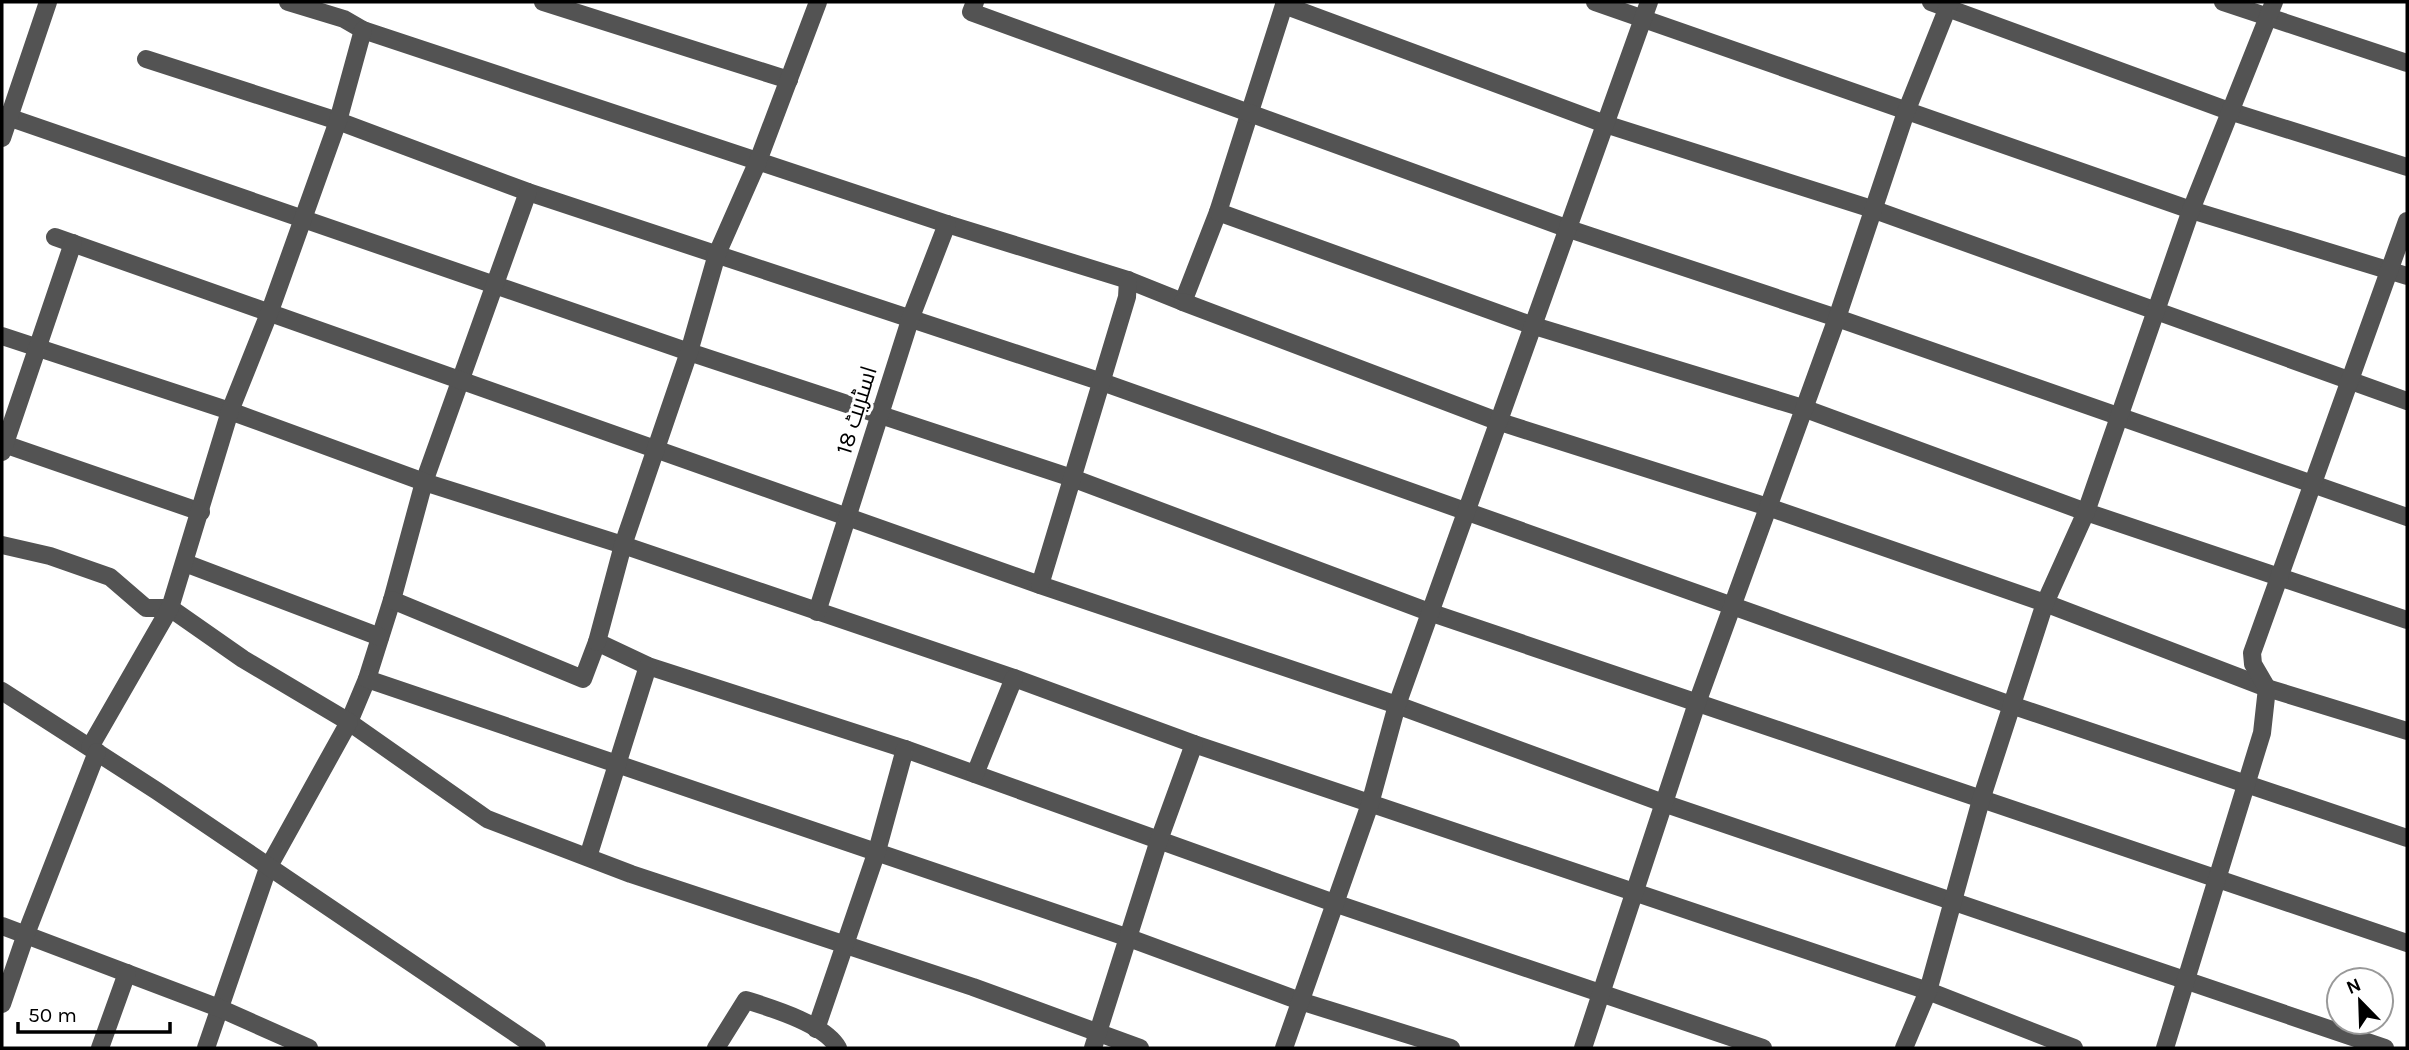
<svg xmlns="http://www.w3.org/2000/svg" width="2409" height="1050" viewBox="0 0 2409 1050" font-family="Karla,Cairo,sans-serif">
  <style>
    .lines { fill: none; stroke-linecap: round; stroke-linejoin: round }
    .minor { stroke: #535353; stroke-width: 18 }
    .labels { text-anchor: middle; stroke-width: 6; stroke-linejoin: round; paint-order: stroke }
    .street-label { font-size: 23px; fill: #000; stroke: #fff }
  </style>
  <rect width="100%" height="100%" fill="#fff"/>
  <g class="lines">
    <g class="minor">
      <path d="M288,2L344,19L363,30L947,224L1128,280L1183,302L1218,212L1285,2"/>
      <path d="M543,2L789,80"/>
      <path d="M975,2L971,12L1566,228L1837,318L2407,517"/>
      <path d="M1595,2L2191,210L2407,276"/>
      <path d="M1931,2L2229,111L2407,167"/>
      <path d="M2223,2L2407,63"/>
      <path d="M1284,5L1605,124L1872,209L2407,401"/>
      <path d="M146,59L338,121L528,192L1102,382L2011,705L2407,838"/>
      <path d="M2,115L689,352L1072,478L1429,612L2407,943"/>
      <path d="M2,138L48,2"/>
      <path d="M528,192L424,482L392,600L367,679L349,722L487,819L631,874L973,987L1140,1048"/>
      <path d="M1218,212L1531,325L1803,408L2086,512L2407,620"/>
      <path d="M55,237L1040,585L1397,705L1666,804L2385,1048"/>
      <path d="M1183,302L1497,421L1768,507L2045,603L2267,688L2407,731"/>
      <path d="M2,336L230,411L424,482L623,545L1014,678L1194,744L1928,991L2074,1048"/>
      <path d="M4,444L201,512"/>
      <path d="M2,452L73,243"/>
      <path d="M2,545L50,556L110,577L146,608H170L243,659L349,722L268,868L206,1048"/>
      <path d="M185,563L380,637"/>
      <path d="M1040,585L1127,297L1128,280"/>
      <path d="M392,600L583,679L597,642L648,666L905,749L1337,904L1763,1048"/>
      <path d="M817,612L911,317L947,224"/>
      <path d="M597,642L623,545L689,352L717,254L758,161L818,2"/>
      <path d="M367,679L1129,938L1300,1001L1451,1048"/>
      <path d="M2,691L157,791L537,1048"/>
      <path d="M90,747L170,608L230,411L270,311L338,121L363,30"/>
      <path d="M975,774L1014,678"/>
      <path d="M588,857L648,666"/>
      <path d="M2,926L219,1008L309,1048"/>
      <path d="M2,1004L26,934L97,752"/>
      <path d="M816,1029L877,851L905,749"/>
      <path d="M100,1048L127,973"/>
      <path d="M716,1048L746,1000C771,1008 825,1024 838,1048"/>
      <path d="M1093,1048L1159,840L1194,744"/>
      <path d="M1284,1048L1370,804L1397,705L1649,2"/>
      <path d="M1583,1048L1697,703L1837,318L1906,112L1950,2"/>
      <path d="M1904,1048L1928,991L1981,800L2045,603L2086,512L2191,210L2274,2"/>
      <path d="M2165,1048L2262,733L2267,688L2253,664L2252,653L2407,221"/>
    </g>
  </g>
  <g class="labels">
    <g class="street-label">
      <text transform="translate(856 410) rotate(-73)" y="8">اسٹریٹ 18</text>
    </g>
  </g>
  <rect width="2409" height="1050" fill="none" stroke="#000000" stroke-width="7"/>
  <g transform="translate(2360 1001) rotate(337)"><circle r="33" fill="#ffffff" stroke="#999999" stroke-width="2"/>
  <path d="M0-5L12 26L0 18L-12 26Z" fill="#000000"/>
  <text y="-10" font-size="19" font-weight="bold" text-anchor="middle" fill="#000000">N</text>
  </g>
  <path d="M18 1022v10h152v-10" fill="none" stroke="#000000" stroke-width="3.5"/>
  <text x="28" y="1022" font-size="21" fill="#000000" stroke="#ffffff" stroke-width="5" paint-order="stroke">50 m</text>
</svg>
